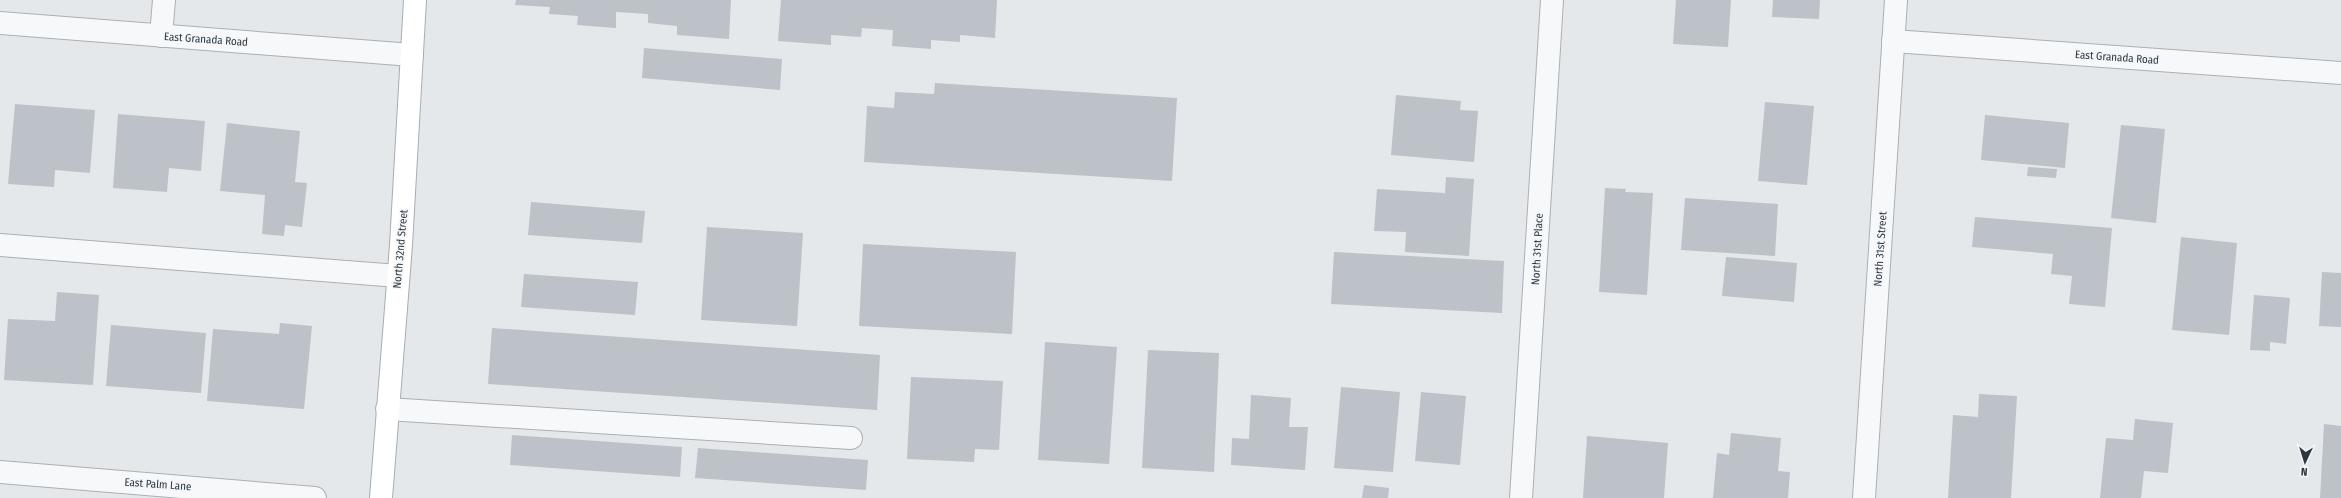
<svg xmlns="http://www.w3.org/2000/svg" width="2341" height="498" viewBox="0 0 2341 498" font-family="'Fira Sans Condensed',sans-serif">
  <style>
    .building { fill: #bcc2c7 }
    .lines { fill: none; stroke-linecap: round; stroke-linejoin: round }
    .minor-casing { stroke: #a9b0b5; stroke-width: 24 }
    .major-casing { stroke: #a5aeb6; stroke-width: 24 }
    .minor { stroke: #f7f8f9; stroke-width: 22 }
    .major { stroke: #fff; stroke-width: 22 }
    .labels { text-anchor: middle; stroke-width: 3.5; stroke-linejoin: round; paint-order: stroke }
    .street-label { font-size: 11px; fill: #2d3842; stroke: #f4f6f8 }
  </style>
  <rect width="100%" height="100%" fill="#e4e8eb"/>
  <g class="building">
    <path d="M516,0H731L729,39L677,35V26L648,23V14L616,12V28L577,25L578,16L549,14L550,7L515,5Z"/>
    <path d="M781,0H997L995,38L960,35V42L931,40V49L892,46L893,30L862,28L861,37L831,35V45L778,41Z"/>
    <path d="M1676,0H1731L1728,47L1673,44Z"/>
    <path d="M1773,0H1820L1819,19L1772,17Z"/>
    <path d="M644,48L782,59L780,90L642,78Z"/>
    <path d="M935,83L1177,98L1172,181L864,162L867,106L894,108L895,92L934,94Z"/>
    <path d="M1396,95L1461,101L1460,110L1478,111L1474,162L1391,155Z"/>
    <path d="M1765,102L1814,106L1807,185L1758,181Z"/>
    <path d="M15,104L95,110L90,173L55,170L54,187L8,184Z"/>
    <path d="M118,114L205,121L201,171L169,168L167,192L113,188Z"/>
    <path d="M1985,115L2069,123L2065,168L1981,160Z"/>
    <path d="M227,123L300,131L295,182L307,183L302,227L285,225L284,236L262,234L265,195L220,191Z"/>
    <path d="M2121,125L2165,129L2156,223L2111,218Z"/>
    <path d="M2028,167L2057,169L2056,178L2027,176Z"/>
    <path d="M1446,177L1474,179L1469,256L1405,252L1406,232L1374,231L1377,189L1445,193Z"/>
    <path d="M1605,188L1626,189L1625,192L1653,193L1647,295L1599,292Z"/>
    <path d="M1685,198L1778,204L1775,256L1681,250Z"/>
    <path d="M531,202L645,211L642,243L528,235Z"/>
    <path d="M1975,217L2112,228L2105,307L2069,304L2072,276L2051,274L2053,254L1972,247Z"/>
    <path d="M707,227L803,233L797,326L701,320Z"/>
    <path d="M2181,237L2237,243L2229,335L2172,330Z"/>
    <path d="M863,244L1016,252L1012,334L859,326Z"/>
    <path d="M1334,252L1504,261L1502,313L1331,304Z"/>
    <path d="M1726,257L1797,263L1794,302L1722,296Z"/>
    <path d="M2322,272L2341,273V327L2319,326Z"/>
    <path d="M524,274L638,282L635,315L521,307Z"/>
    <path d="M57,292L99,295L93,385L4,380L8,319L55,321Z"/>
    <path d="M2254,295L2290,298L2286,344L2270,342V351L2250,350Z"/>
    <path d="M280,323L312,326L304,409L207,401L213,329L279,334Z"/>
    <path d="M111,325L206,333L201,393L106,386Z"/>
    <path d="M492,328L880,355L877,410L488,384Z"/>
    <path d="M1045,342L1117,347L1109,464L1038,460Z"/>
    <path d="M1148,350L1219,353L1214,472L1142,468Z"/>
    <path d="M911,377L1003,381L999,450L975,449L974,462L907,459Z"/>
    <path d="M1341,387L1400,392L1393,472L1334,468Z"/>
    <path d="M1421,392L1466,396L1460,465L1415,461Z"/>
    <path d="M1979,394L2017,396L2011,498H1948L1953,415L1978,417Z"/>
    <path d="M1251,395L1291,398L1289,427H1308L1305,470L1231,465L1232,438L1249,439Z"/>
    <path d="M2135,419L2173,423L2168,473L2144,471L2141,498H2100L2106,438L2133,440Z"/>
    <path d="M2324,424L2341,426V498H2320Z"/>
    <path d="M1731,433L1781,438L1778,471L1790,472L1788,498H1713L1717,453L1729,455Z"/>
    <path d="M512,435L682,447L680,477L510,465Z"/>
    <path d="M1587,436L1668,443L1664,498H1583Z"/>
    <path d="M698,448L868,460L866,490L695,478Z"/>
    <path d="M1364,485L1389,488L1388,498H1362Z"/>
  </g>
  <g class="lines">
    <defs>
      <g id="minor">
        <path d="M0,23L412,55"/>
        <path d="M161,36L164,0"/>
        <path d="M1893,41L2341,73"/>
        <path d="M0,245L398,276"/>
        <path d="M387,409L851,438"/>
        <path d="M0,472L315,498"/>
        <path d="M1521,498L1552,0"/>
        <path d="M1864,498L1896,0"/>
      </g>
      <path id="major" d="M381,498L401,245L415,0"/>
    </defs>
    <use href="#minor" class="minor-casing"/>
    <use href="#major" class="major-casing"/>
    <use href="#minor" class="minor"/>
    <use href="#major" class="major"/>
  </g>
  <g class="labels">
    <g class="street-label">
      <text transform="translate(206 39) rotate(4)" y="4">East Granada Road</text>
      <text transform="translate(2117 57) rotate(4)" y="4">East Granada Road</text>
      <text transform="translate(400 249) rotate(-85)" y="4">North 32nd Street</text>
      <text transform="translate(1537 249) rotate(-87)" y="4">North 31st Place</text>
      <text transform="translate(1880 249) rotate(-86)" y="4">North 31st Street</text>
      <text transform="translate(158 484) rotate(4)" y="4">East Palm Lane</text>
    </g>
  </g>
  <g transform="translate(2305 462) rotate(184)" stroke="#f4f6f8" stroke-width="3" paint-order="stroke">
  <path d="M0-3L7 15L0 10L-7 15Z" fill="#2d3842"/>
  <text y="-6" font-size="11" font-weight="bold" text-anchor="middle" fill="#2d3842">N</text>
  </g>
</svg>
